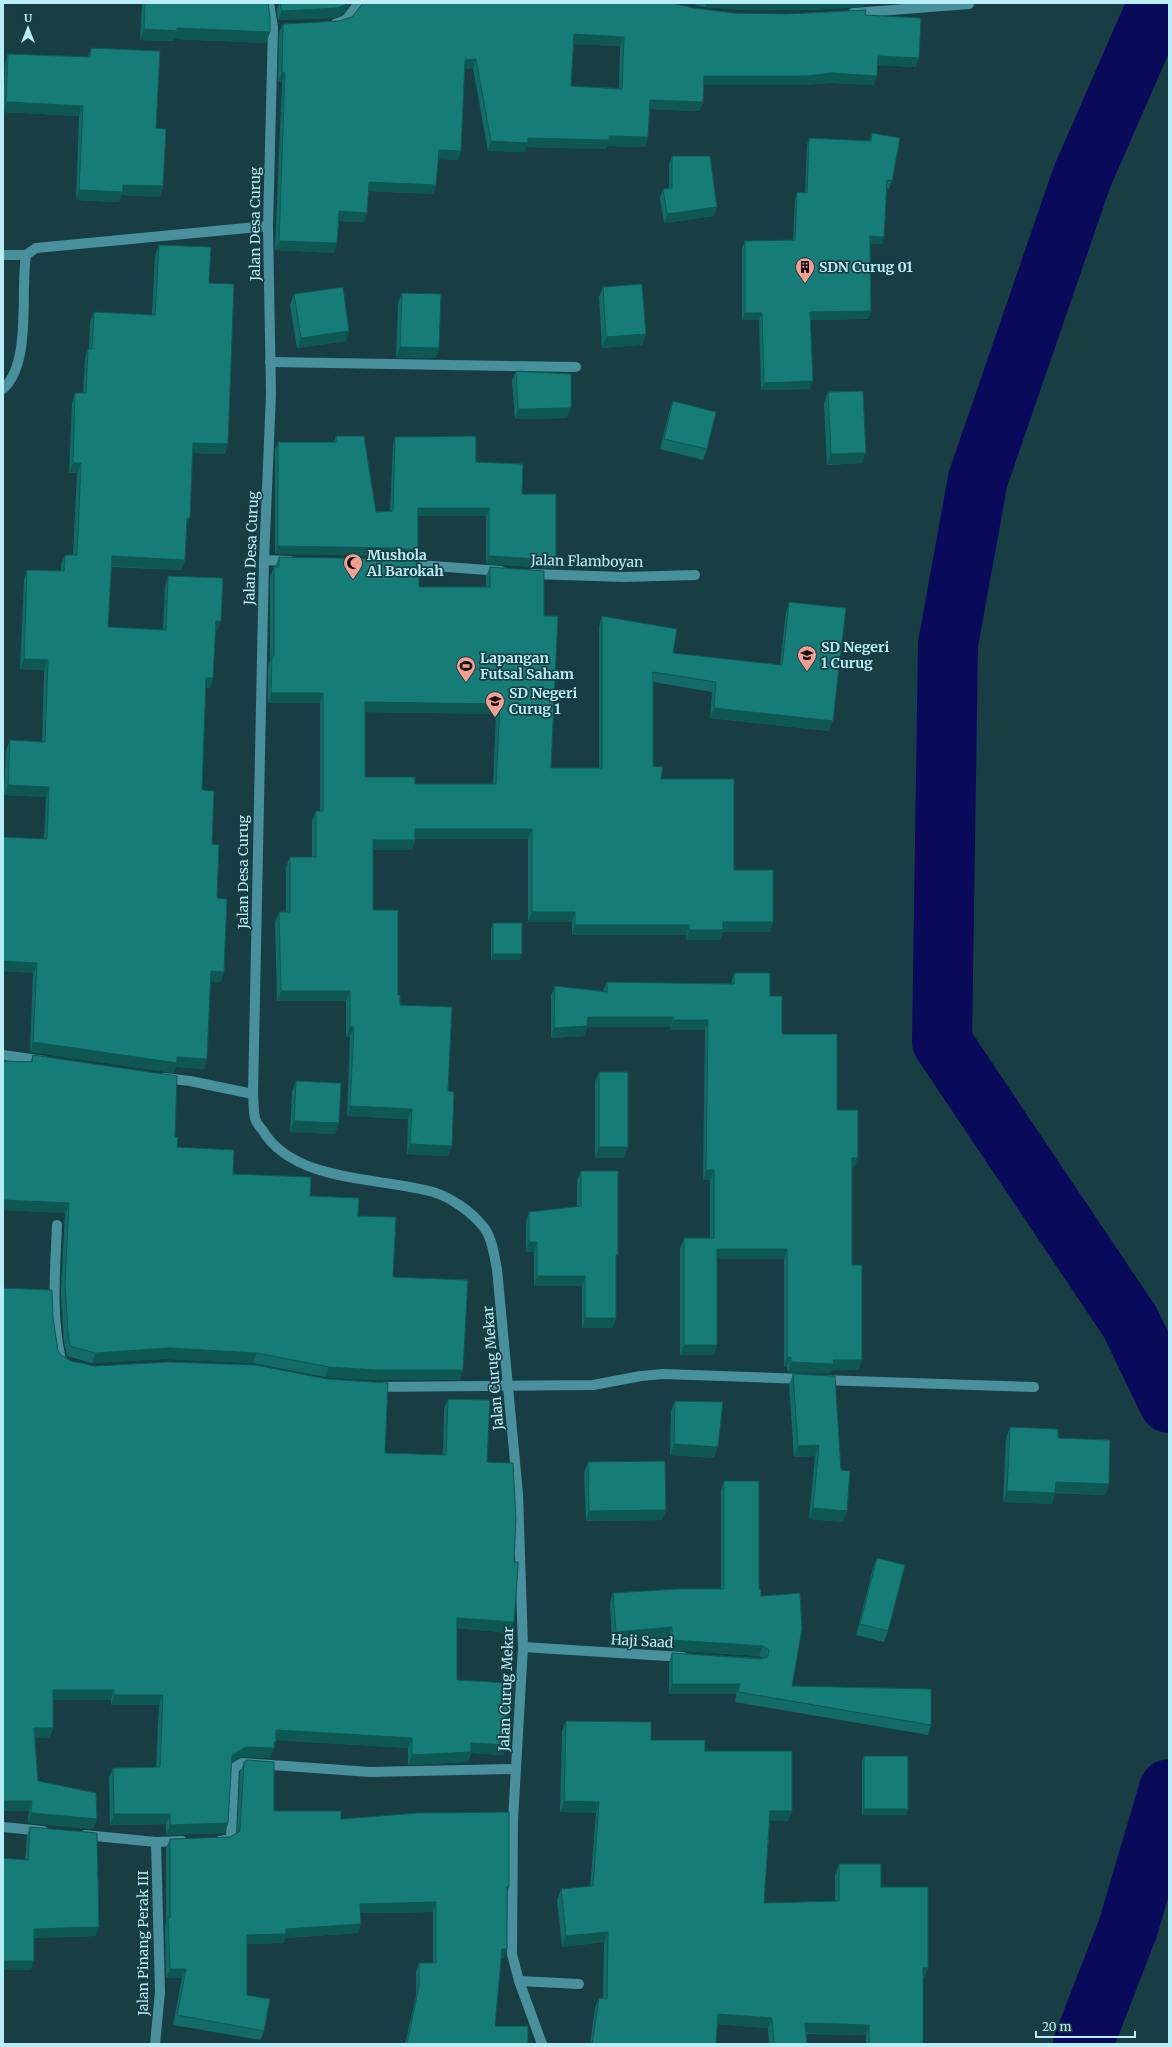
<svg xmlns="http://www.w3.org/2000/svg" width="1172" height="2047" viewBox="0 0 1172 2047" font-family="Merriweather,serif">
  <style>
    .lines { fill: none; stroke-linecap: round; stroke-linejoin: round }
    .river { stroke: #0a0a5a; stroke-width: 60 }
    .minor { stroke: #47909c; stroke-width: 10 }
    .wall { fill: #126b66; fill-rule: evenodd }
    .shaded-wall { fill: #0f5753 }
    .building { fill: #157c77; stroke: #0f5753; fill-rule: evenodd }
    .labels { text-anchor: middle; stroke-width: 3.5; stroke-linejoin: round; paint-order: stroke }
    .street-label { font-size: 14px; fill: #b9edf6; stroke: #183e44 }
    .poi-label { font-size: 14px; font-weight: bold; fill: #b9edf6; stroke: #183e44; text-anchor: start }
  </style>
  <rect width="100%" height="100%" fill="#183e44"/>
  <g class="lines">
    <g class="river">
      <path d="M1158,3L1082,177L978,479L948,644L942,1042L1130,1322L1169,1403"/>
      <path d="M1083,2044L1128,1928L1169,1789"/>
    </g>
    <g class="minor">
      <path d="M853,13L969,4"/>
      <path d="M335,24L346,20L359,3"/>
      <path d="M3,255H26"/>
      <path d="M270,362L576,367"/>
      <path d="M3,389C32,363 20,292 26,255L36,248L268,226"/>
      <path d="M264,560L290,561"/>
      <path d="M406,564L501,571"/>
      <path d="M531,574L624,577L695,575"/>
      <path d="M3,1055L45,1061"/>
      <path d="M164,1078L190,1081L253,1094C254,1102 253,1111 255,1118C256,1123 260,1127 263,1131C295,1183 380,1177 433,1192C450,1197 470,1211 481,1224C492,1235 494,1255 497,1269L518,1494L523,1647L513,1820L512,1954L519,1981L542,2044"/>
      <path d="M253,1094L264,560L271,394L268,226L273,27L269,3"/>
      <path d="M57,1225C55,1271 51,1316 61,1360L64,1362"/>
      <path d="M822,1380L1034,1387"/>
      <path d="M375,1387L593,1385L641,1376L663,1374L804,1379"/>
      <path d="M523,1647L683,1657"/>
      <path d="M3,1827L43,1831"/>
      <path d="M85,1835L156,1842L182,1841"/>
      <path d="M220,1841L230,1839L231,1837L234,1768L242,1763L370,1772L516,1769"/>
      <path d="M519,1981L579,1984"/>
      <path d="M155,2044L160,1992L156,1842"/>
    </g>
  </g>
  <g class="wall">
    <path d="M142,3H268L270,32L266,43L174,39L173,41L140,40Z"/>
    <path d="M279,3H351L342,15L334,18L278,20L277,10Z"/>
    <path d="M687,3H864L863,7L810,10H744L705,7Z"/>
    <path d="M694,8L734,13L787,14L865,15L916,67L878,65L874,85L829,83L802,85H703V102L699,111L650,109L648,137L645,147L607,146L605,149L526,147L524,152L488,151L473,68L465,69L458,160L438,159L433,194L368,191L364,222L339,221L337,243L334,253L275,250L282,82H278L279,33L283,24L339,21L352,17ZM573,44L620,46L619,88L571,86Z"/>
    <path d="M91,48L156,128L163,186L160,197L121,195L119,202L76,200L79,116L3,112L5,64L8,54L88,57Z"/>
    <path d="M872,133L892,181L889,189L887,188L884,237L882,244H870L871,311L868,319L810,320V389L761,390L759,320H742V248L745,241L793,240L795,200L797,192L805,193L807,145L809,138L869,141Z"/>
    <path d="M672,156L714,216L664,223L660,198L663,189L669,188V165Z"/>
    <path d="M159,245L209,283L228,444L225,454L193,453L187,527L185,560L182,570L111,567L108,627L163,630L165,586L168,576L217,631H215L213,678L210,688H206L202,790L212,844L217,898L221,982L210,981L207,1059L204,1069L176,1067L174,1073L30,1052L33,973L3,971V837L44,839L46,797L4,795L6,750L10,740L42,742L44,670L20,669L24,580L27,570L61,571V565L65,555H73L77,473H69L72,403L75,393H83L85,359L88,349H89L90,322L94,312L152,315L155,255Z"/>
    <path d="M603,287L646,334L642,345L602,348L599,297Z"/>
    <path d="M402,293L439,348L436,358H396L398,303Z"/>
    <path d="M294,294L346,341L297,348L290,305Z"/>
    <path d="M516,371L567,418L515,419L512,381Z"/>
    <path d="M828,392L862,463L827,465L824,403Z"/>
    <path d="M673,401L707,449L703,460L660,449L669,412Z"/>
    <path d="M336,436L376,512L390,511L393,445L395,437L476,462L522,494L554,568L486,564V516H418L416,558L389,556L275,554V450L278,442H334Z"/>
    <path d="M279,557L419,587H486V577L490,567L544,616L551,768H599V626L602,616L673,653L780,665L786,612L789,602L829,731L710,718L712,692L653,682V766L661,779L734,870L773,922L770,932H723L720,940H686V935H572V922H528V839H415L412,850H373V910L398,995L400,1005L448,1091V1156L407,1154L408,1119L347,1116L350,1037H346V1001H277L275,922L279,912H286V867L290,857H312V821L316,811H320V703H268V666L270,661V577L274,567H275ZM365,712L496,714L493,784H415L365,777Z"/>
    <path d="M493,923L520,960H491V929Z"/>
    <path d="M734,973L770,996L782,1034L837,1110L854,1167H852V1265L859,1370H832L830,1373L788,1372L787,1367H784V1259H717L714,1355H680V1248L684,1238H710V1180H703L705,1030H670V1027H587L584,1036L551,1038V995L555,986L603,991L607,982L731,984Z"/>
    <path d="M33,1055L175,1137L177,1147L233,1174L310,1196L358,1216L393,1277L460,1380H372L325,1377L253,1363L165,1359L92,1363L67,1356L64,1342L61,1293L65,1213L3,1210V1061L30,1062Z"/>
    <path d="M599,1072L624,1158H595V1082Z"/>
    <path d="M296,1081L335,1134L290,1132L292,1092Z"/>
    <path d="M581,1171L616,1261V1318L612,1328H582V1286H534V1252H526V1222L529,1212L577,1207V1181Z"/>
    <path d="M3,1288L53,1318L58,1351L61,1355L71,1361L385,1453L443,1455L444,1409L448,1399L487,1462L514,1562V1622L510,1633L457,1628V1680L509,1716L506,1724L507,1745L503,1755L471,1753L468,1762L408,1765V1748L276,1740V1742L270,1758L242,1757L231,1763L228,1823L225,1833L166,1835V1824L110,1825L109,1778L113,1768L156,1767L159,1705H111V1700H53V1728L49,1738H35L38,1781L97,1819L93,1829L28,1823L29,1811H3Z"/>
    <path d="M793,1374L841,1470L843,1522L809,1519L815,1456L794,1457L789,1385Z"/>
    <path d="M675,1401L714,1458L670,1455L671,1411Z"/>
    <path d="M1010,1427L1058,1438L1109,1484L1105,1495L1055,1493L1052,1504L1003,1502L1006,1438Z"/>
    <path d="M588,1462L666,1510L662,1520L586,1521L584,1473Z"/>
    <path d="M724,1481L761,1596L792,1686L931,1725L928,1735L735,1702L736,1694H669V1663L672,1653L763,1658L759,1656L669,1650V1637L612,1642L610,1603L613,1593L721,1589V1491Z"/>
    <path d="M877,1558L888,1631L884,1642L856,1635L873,1568Z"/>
    <path d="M566,1721L651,1740L705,1751L788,1821H770L764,1903L835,1901V1875L839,1864L881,1887L928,1968L924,1978H923V2044H866V2035L806,2034L807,2044H769L768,2028L717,2024L716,2044H590L595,2008L599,1998H603L604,1942L562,1947L557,1900L561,1889L590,1887L596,1813L560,1812L562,1731Z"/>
    <path d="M864,1756L906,1815H862V1761Z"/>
    <path d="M244,1762L274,1811L341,1819L507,1893L504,1958H501L495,2026L528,2044H405L416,1996V1972L419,1963H433V1912L360,1913L361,1924L358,1933L285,1938L283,1943L247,1944V1995L264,2031L260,2040L173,2025L182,1978H166L165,1927L166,1923V1848L170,1839L230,1837L237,1833L240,1772Z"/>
    <path d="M30,1827L99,1927L95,1936L34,1938L31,1970L25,1860L27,1836Z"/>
  </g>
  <g class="shaded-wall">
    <path d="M347,3H351L342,15L334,18L278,20L282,11Z"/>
    <path d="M707,3H864L863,7L810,10H744L705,7Z"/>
    <path d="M177,28L270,32L266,43L174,39L173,41L140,40L144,29Z"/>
    <path d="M574,34L624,37L620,46L570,44Z"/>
    <path d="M878,56L919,58L916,67L875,65Z"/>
    <path d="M476,59L473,68L462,69L465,60Z"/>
    <path d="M282,72L285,73L282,82H278Z"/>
    <path d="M832,73L877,76L874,85L829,83L802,85H700L704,76Z"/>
    <path d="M650,100L703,102L699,111L647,109Z"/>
    <path d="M6,102L83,106L79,116L3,112V111Z"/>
    <path d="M609,136L648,137L645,147L607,146L605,149L526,147L524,152L488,151L491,141L528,138Z"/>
    <path d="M439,150L461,151L458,160L435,159Z"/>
    <path d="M369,182L436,185L433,194L365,191Z"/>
    <path d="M123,185L163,186L160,197L121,195L119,202L76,200L79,190Z"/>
    <path d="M717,207L714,216L664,223L667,214Z"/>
    <path d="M339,211L367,213L364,222L336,221Z"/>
    <path d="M870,236L884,237L882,244H867Z"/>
    <path d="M279,241L337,243L334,253L275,250Z"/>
    <path d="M871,311L868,319L807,320L810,312Z"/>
    <path d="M745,313H762L759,320H742Z"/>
    <path d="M349,331L346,341L297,348L301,338Z"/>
    <path d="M646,334L642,345L602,348L606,337Z"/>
    <path d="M400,347L439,348L436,358H396Z"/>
    <path d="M813,381L810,389L761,390L764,383Z"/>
    <path d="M571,408L567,418L515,419L518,409Z"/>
    <path d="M193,443L228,444L225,454L189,453Z"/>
    <path d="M866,453L862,463L827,465L831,454Z"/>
    <path d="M73,463H81L77,473H69Z"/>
    <path d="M418,508H489L486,516H416Z"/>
    <path d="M187,518H190L186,528Z"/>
    <path d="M278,546L392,548L418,550L416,558L389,556L275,554Z"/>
    <path d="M112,556L185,560L182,570L108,566Z"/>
    <path d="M489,556L556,560L554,568L486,564Z"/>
    <path d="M216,621H221L217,631L212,630Z"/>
    <path d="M24,659L48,660L44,670L20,669Z"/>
    <path d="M206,678H213L210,688H203Z"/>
    <path d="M271,693H323L320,703H268Z"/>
    <path d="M365,702L500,704L496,714L361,712Z"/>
    <path d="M714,708L833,721L829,731L710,718Z"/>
    <path d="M8,785L49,787L46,797L4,795Z"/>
    <path d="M415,829H532L528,839H412Z"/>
    <path d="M373,840H415L412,850H370Z"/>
    <path d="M532,912H575L572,922H528Z"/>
    <path d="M723,922H773L770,932H723L720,940H686L689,930Z"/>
    <path d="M575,925H689L686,935H572Z"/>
    <path d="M493,954H522L520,960H491Z"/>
    <path d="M3,961L37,963L33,973L3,971Z"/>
    <path d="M211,971L224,972L221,982L207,981Z"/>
    <path d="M281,991H350L346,1001H277Z"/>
    <path d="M588,1017H674L670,1027H587L584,1036L551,1038L554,1028Z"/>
    <path d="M674,1020H708L705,1030H670Z"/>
    <path d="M350,1027H354L350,1037H346Z"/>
    <path d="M33,1042L207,1059L204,1069L176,1067L174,1073L30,1052Z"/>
    <path d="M350,1106L412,1109L408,1119L347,1116Z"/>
    <path d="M294,1121L339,1123L335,1134L290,1132Z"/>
    <path d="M410,1144L452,1146L448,1156L407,1154Z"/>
    <path d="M599,1147H628L624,1158H595Z"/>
    <path d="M852,1158H858L854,1167H849Z"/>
    <path d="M706,1170H714L710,1180H703Z"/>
    <path d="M3,1200L69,1203L65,1213L3,1210Z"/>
    <path d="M529,1242H537L534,1252H526Z"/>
    <path d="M717,1249H787L784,1259H714Z"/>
    <path d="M537,1276H585L582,1286H534Z"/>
    <path d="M585,1318H616L612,1328H582Z"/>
    <path d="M684,1345H717L714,1355H680Z"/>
    <path d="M169,1348L257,1353L253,1363L165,1359L92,1363L95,1353Z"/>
    <path d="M787,1357H791L787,1367H784Z"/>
    <path d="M833,1360H862L859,1370H832L830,1373L788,1372L791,1362Z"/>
    <path d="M329,1367L463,1370L460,1380H372L325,1377Z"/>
    <path d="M674,1444L718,1447L714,1458L670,1455Z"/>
    <path d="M819,1445L815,1456L794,1457L798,1446Z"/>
    <path d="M1056,1482L1109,1484L1105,1495L1052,1492Z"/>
    <path d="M1007,1491L1055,1493L1052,1504L1003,1502Z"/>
    <path d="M813,1508L847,1511L843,1522L809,1519Z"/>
    <path d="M666,1510L662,1520L586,1521L589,1511Z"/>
    <path d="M457,1618L514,1622L510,1633L453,1628Z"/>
    <path d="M672,1627L669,1637L612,1642L616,1632Z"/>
    <path d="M672,1640L763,1646L759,1656L669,1650Z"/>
    <path d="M672,1684H740L736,1694H669Z"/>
    <path d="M53,1690H114L111,1700H49Z"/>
    <path d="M114,1695H163L159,1705H111Z"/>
    <path d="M506,1716H509L505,1726Z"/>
    <path d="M34,1728H53L49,1738H31Z"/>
    <path d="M276,1730L412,1738L408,1748L272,1740Z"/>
    <path d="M274,1742H276L270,1758L242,1757L228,1765L232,1755L246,1747Z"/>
    <path d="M471,1743L507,1745L503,1755L471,1753L468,1762L408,1765L412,1755Z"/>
    <path d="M3,1801H32L29,1811H3Z"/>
    <path d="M564,1801L599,1802L596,1813L560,1812Z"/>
    <path d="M864,1809H908L906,1815H862Z"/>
    <path d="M770,1811H792L788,1821H766Z"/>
    <path d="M31,1813L97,1819L93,1829L28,1823Z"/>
    <path d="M114,1814H170L166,1824L110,1825Z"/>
    <path d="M228,1823L225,1833L166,1835L170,1825Z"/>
    <path d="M507,1887H509L506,1896Z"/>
    <path d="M436,1902L433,1912L356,1913L360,1904Z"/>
    <path d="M361,1924L358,1933L285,1938L283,1943L244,1944L247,1935L286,1929Z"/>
    <path d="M99,1927L95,1936L31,1938L34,1929Z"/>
    <path d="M608,1932L604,1942L562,1947L566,1936Z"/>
    <path d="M502,1949H507L504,1958H499Z"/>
    <path d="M3,1961H34L31,1970H3Z"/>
    <path d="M923,1968H928L924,1978H919Z"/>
    <path d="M170,1969H186L182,1978H166Z"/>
    <path d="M718,2014L772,2018L768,2028L714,2024Z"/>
    <path d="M805,2023L869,2025L866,2035L801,2033Z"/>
  </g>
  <g class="building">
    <path d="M145,3H268L270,17V32L177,28V31L144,29Z"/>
    <path d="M280,3H347L345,5L337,8L282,11Z"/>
    <path d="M363,3H671L694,8L734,13L787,14L866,10L865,15L921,18L919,58L878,56L877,76L832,73L806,76H704L703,102L650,100L648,137L609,136V140L528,138V143L491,141L476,59L465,60L461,151L439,150L436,185L369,182L367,213L339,211L337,243L279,241L285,73L282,72L283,24L339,21L352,17ZM574,34L624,37L622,89L571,86Z"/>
    <path d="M91,48L160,51L156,128L166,129L163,186L123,185V192L79,190L83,106L6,102L8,54L90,57Z"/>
    <path d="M872,133L900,138L892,181L887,180L884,237L870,236L871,311L810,312L813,381L764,383L762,313H745V241L795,240L797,192L807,193L809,138L871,141Z"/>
    <path d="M672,156H710L717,207L667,214L663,189L672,188Z"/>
    <path d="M159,245L211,247L209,283L234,284L228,444L193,443L190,518H187L185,560L112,556L108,627L166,630L168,576L223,578L221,621H216L213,678H206L202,790L214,791L212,844L219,845L217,898L227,899L224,972L211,971L207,1059L177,1057V1063L33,1042L37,963L3,961V837L47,839L49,787L8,785L10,740L45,742L48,660L24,659L27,570L64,571L65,555H77L81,463H73L75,393H86L88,349H92L94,312L155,315Z"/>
    <path d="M642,284L646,334L606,337L603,287Z"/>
    <path d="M343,287L349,331L301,338L294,294Z"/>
    <path d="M402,293L441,294L439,348L400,347Z"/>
    <path d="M516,371L571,374V408L518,409Z"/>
    <path d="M863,391L866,453L831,454L828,392Z"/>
    <path d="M673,401L716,412L707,449L664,439Z"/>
    <path d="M336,436H364L376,512L393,511L395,437L476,436V462L523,464L522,494H556V560L489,556V508H418V550L392,548L278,546V442H336Z"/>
    <path d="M279,557L392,559L419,561V587H490V567L544,571V616H558L551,768H602V616L677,629L673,653L782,665L789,602L846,608L833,721L714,708L716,682L653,672V766L663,767L661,779H734V870H773V922H723V930H689V925H575V912H532V829H415V840H373V910H398V995H400V1005L452,1007L448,1091L454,1092L452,1146L410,1144L412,1109L350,1106L354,1027H350V991H281L279,912H290V857H316V811H323V693H271L272,656H274V567H279ZM365,702L500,704L496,784H415V777H365Z"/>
    <rect x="493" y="923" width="29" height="31"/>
    <path d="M734,973H770V996H782V1034H837V1110H858V1158H852V1265H862V1360H833L834,1364L791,1362V1357H787V1249H717V1345H684V1238H714V1170H706L708,1020H674V1017H588L587,1026L554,1028L555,986L607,992V982L734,984Z"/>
    <path d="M33,1055L177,1076L175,1137H178L177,1147L234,1150L233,1174L311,1177L310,1196L359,1198L358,1216L396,1217L393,1277L468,1280L463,1370H376L329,1367L257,1353L169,1348L95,1353L70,1346L68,1332L65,1283L69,1203L3,1200V1061L32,1062Z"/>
    <rect x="599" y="1072" width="29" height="75"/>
    <path d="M296,1081L341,1083L339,1123L294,1121Z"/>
    <path d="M581,1171H618V1255H616V1318H585V1276H537V1242H529V1212L581,1206Z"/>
    <path d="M3,1288L52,1290L53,1318L58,1351L61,1355L71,1361L95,1366L169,1362L256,1365L327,1379L388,1383L385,1453L446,1455L448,1399L490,1400L487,1462L513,1463L516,1519L514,1562H518V1567L514,1622L457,1618V1680L510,1683L509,1716H506L507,1745L471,1743V1752L412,1755V1738L276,1730V1742H274V1748L246,1747L232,1755L228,1823L170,1825V1814H114L113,1768L160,1767L163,1695H114V1690H53V1728H34L38,1781L96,1793L97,1819L31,1813L32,1801H3Z"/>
    <path d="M793,1374L835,1376L841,1470L850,1471L847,1511L813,1508L819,1445L798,1446Z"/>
    <path d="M675,1401L723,1402L718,1447L674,1444Z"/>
    <path d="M1010,1427L1058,1429V1438L1110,1440L1109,1484L1056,1482L1055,1493L1007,1491Z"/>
    <path d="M665,1461L666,1510L589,1511L588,1462Z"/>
    <path d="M724,1481H759V1589H761V1596L800,1593L802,1629L792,1686L931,1689V1725L738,1692L740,1684H672V1653L762,1659L768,1656L769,1650L763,1646L672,1640V1627L616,1632L613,1593L676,1589H724Z"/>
    <path d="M877,1558L905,1565L888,1631L860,1624Z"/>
    <path d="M566,1721L651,1722V1740H705V1751H792V1811H770L764,1903L839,1901V1864H881V1887H928V1968H923V2044H869V2025L805,2023L807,2044H774L772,2018L718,2014L716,2044H592L599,1998L607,1999L608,1932L566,1936L561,1889L593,1886L599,1802L564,1801Z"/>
    <rect x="864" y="1756" width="44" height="53"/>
    <path d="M247,1760L274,1762V1811H341V1819L418,1813L509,1812V1887H507V1949H502L495,2026H528V2044H407L419,1986V1963H436V1902L360,1904L361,1924L286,1929V1934L247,1935V1995L270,1999L264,2031L177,2015L186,1969H170L168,1918H170V1839L230,1837L240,1831L244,1762Z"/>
    <path d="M30,1827L97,1833L99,1927L34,1929V1961H3V1858L28,1860Z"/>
  </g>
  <defs>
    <symbol id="building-pin" viewBox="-11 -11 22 30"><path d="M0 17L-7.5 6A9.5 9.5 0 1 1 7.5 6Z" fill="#f59d8f" stroke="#183e44"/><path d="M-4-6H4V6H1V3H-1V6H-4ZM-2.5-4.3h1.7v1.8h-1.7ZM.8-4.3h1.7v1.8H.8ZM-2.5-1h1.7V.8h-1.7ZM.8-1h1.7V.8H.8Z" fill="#111"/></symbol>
    <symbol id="mosque-pin" viewBox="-11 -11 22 30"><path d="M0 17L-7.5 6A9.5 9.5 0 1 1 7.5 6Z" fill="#f59d8f" stroke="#183e44"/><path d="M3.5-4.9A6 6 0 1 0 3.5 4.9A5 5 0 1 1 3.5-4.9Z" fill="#111"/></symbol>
    <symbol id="school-pin" viewBox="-11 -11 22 30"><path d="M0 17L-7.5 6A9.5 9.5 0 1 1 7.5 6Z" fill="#f59d8f" stroke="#183e44"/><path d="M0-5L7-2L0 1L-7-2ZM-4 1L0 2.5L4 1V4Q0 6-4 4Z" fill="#111"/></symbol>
    <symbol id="stadium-pin" viewBox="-11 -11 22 30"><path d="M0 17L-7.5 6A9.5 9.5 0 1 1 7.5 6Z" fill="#f59d8f" stroke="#183e44"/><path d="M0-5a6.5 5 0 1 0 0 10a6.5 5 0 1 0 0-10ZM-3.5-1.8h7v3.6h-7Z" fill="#111"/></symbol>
  </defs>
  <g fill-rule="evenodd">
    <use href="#building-pin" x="794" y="256" width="22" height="30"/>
    <use href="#mosque-pin" x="342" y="552" width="22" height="30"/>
    <use href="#school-pin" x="796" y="644" width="22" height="30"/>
    <use href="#stadium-pin" x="455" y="655" width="22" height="30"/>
    <use href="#school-pin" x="484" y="690" width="22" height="30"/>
  </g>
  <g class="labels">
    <g class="street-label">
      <text transform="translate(255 224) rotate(-90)" y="5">Jalan Desa Curug</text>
      <text transform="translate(251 548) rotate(-88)" y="5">Jalan Desa Curug</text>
      <text transform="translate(587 561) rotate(1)" y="5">Jalan Flamboyan</text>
      <text transform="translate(243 872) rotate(-90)" y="5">Jalan Desa Curug</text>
      <text transform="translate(493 1368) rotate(-95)" y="5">Jalan Curug Mekar</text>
      <text transform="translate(642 1641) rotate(3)" y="5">Haji Saad</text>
      <text transform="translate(506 1689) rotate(-88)" y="5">Jalan Curug Mekar</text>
      <text transform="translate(143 1943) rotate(-90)" y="5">Jalan Pinang Perak III</text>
    </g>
    <g class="poi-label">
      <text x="819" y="272">SDN Curug 01</text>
      <text x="367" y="560">Mushola<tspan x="367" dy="16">Al Barokah</tspan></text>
      <text x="821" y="652">SD Negeri<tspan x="821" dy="16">1 Curug</tspan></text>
      <text x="480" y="663">Lapangan<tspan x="480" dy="16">Futsal Saham</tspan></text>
      <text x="509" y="698">SD Negeri<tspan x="509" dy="16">Curug 1</tspan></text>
    </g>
  </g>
  <rect width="1172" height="2047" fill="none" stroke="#b9edf6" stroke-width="8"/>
  <g transform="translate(28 28)" stroke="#183e44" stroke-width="3" paint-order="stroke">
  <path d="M0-3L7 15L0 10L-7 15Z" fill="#b9edf6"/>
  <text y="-6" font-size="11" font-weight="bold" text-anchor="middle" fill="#b9edf6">U</text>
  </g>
  <path d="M1036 2031v6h99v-6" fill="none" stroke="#b9edf6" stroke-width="2"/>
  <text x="1042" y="2031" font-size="12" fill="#b9edf6" stroke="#183e44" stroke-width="3" paint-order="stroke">20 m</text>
</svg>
